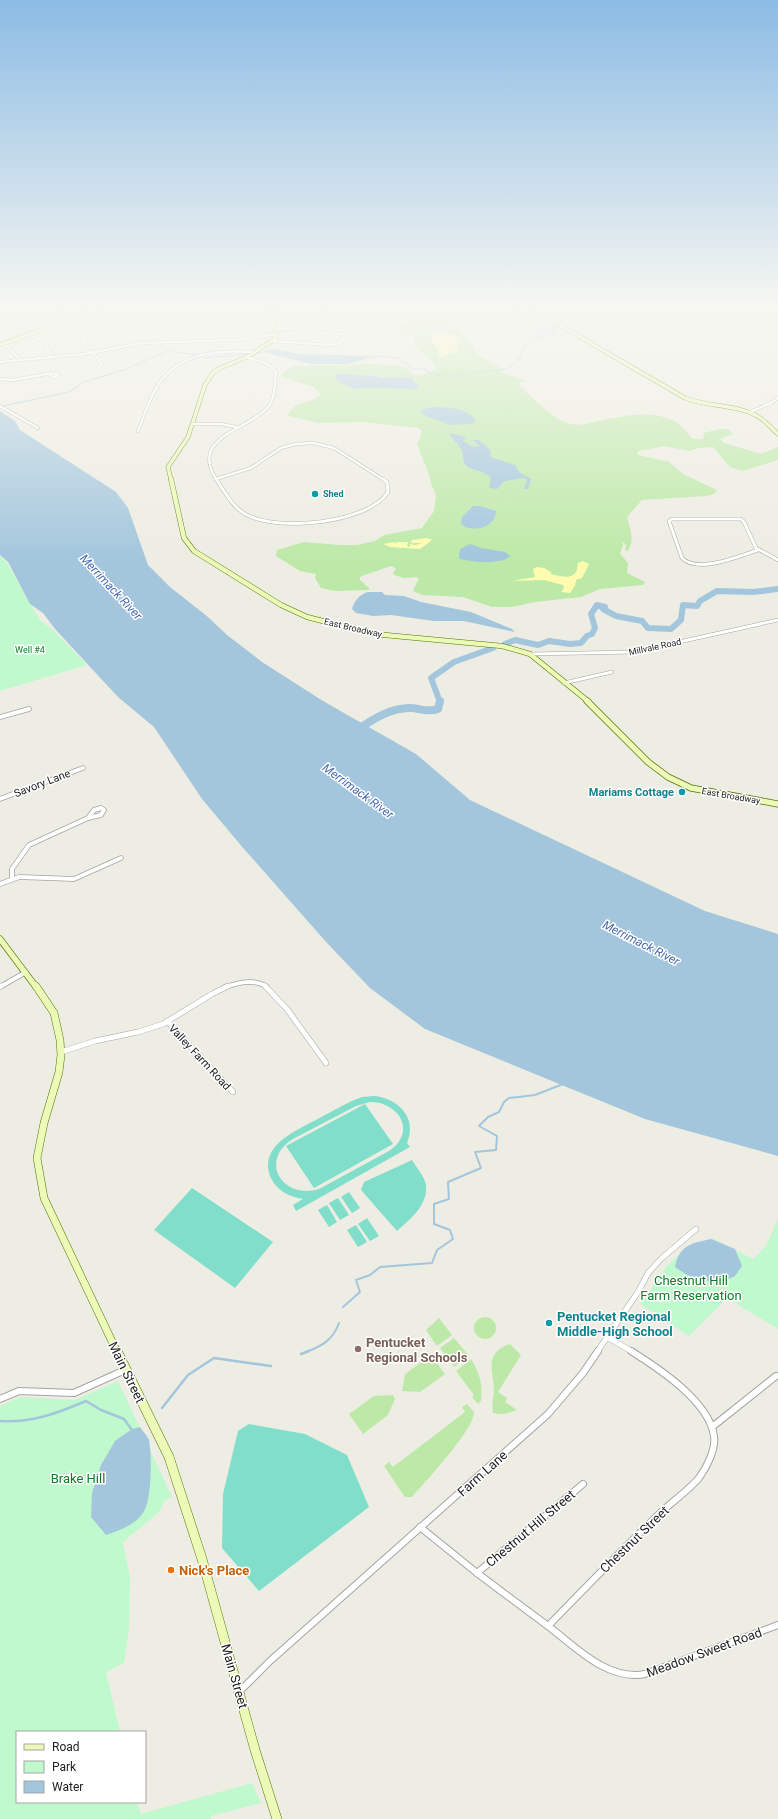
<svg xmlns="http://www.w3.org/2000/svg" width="778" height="1819" viewBox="0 0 778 1819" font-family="Roboto,sans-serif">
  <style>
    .grass { fill: #bde9a8 }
    .wetland { fill: #c0ddd4 }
    .sand { fill: #fffcb0 }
    .park { fill: #bff9cd }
    .pitch { fill: #80deca; fill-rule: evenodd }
    .water { fill: #a3c6dd }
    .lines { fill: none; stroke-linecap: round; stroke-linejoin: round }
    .stream-far2 { stroke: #a3c6dd; stroke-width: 1 }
    .stream-far1 { stroke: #a3c6dd; stroke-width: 2 }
    .stream { stroke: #a3c6dd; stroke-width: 2.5 }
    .river-far1 { stroke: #a3c6dd; stroke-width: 6 }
    .river { stroke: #a3c6dd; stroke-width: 8 }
    .street-far4-casing { stroke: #a4a4a4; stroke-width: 3.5 }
    .street-far3-casing { stroke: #a4a4a4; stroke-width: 4 }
    .street-far2-casing { stroke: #a4a4a4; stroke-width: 5.5 }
    .street-far1-casing { stroke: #a4a4a4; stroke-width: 6 }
    .street-casing { stroke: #a4a4a4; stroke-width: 8 }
    .secondary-far4-casing { stroke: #557404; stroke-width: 4.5 }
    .secondary-far3-casing { stroke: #557404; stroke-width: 5.5 }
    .secondary-far2-casing { stroke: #557404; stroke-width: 7 }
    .secondary-far1-casing { stroke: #557404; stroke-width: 8 }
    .secondary-casing { stroke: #557404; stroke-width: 10 }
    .street-far4 { stroke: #fff; stroke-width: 2.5 }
    .street-far3 { stroke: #fff; stroke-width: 3 }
    .street-far2 { stroke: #fff; stroke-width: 4 }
    .street-far1 { stroke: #fff; stroke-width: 5 }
    .street { stroke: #fff; stroke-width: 6 }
    .secondary-far4 { stroke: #ebfab6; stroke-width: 3.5 }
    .secondary-far3 { stroke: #ebfab6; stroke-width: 4.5 }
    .secondary-far2 { stroke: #ebfab6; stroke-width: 5.5 }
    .secondary-far1 { stroke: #ebfab6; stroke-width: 7 }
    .secondary { stroke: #ebfab6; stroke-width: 9 }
    .culture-dot { fill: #0f9aa8; stroke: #fff; stroke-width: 1.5 }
    .education-dot { fill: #8d6e63; stroke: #fff; stroke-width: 1.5 }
    .food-dot { fill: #e8710a; stroke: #fff; stroke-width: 1.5 }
    .labels { text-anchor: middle; stroke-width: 3; stroke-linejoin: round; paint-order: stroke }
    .far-culture-label { font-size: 9px; font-weight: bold; fill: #0d838f; stroke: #fff; text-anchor: start }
    .far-street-label { font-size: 9px; fill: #1d1d1d; stroke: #fff }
    .far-park-label { font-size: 9px; fill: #0b7c27; stroke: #fff }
    .street-label { font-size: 11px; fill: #1d1d1d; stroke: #fff }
    .culture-label { font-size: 11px; font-weight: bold; fill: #0d838f; stroke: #fff; text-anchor: end }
    .water-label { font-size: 12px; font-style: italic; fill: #496aad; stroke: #fff }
    .near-park-label { font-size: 13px; fill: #0b7c27; stroke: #fff }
    .near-culture-label { font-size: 13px; font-weight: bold; fill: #0d838f; stroke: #fff; text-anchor: start }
    .near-education-label { font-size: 13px; font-weight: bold; fill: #785e54; stroke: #fff; text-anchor: start }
    .near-street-label { font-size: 13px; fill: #1d1d1d; stroke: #fff }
    .near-food-label { font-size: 13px; font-weight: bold; fill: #c56008; stroke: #fff; text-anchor: start }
  </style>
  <rect width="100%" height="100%" fill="#eeede3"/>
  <g class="grass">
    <path d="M433,315H443L470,341L476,354L498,366L503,373L528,381L520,382V387C534,398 554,421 571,424C581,426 589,423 598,421C624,416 652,409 676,422C682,426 688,434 693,439H703L704,433L720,429H728L733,434L720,439L724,443L761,454L778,447V460L742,471L730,467L713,447L699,448L689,451L665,446L638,451L637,453L638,455L669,462L683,474L717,490L714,494L706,496L642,500L627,517C630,530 635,539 628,551L625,550L626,545L622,541L623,545L620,554L628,563L627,573L645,582L643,585L600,589L581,597L535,602L512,607H492L463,597L422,595L415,592L413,590L419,579L416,577L404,578L394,575L393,573L396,569L392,566C390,566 362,576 360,577V580L369,588V590L335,591L321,588L315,578L316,574L300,571L276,556L277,550L304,542L340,545H357L375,541L384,535L422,528L434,511L436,496L431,483L430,477L417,444L422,432L419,428L364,422L319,423L288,416C293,400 311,404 321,395L314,387L281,377C283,371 288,369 294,366L364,364L392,365L406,368L413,375H422L435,369V365L427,356L414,346L415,335L400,333L397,330L399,327L409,321L404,319Z"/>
    <circle cx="485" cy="1328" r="11"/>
    <path d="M439,1318L452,1335L437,1346L426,1330Z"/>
    <path d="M454,1338L469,1356L454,1367L440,1348Z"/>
    <path d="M510,1344L521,1355L498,1392L507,1398L505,1402L517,1410C509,1413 500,1416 492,1412L493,1410C491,1404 494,1396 494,1389C492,1369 485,1352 510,1344Z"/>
    <path d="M431,1355L445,1374L420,1392L402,1391L405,1374Z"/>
    <path d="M471,1359C480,1374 483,1384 481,1401L478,1404L472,1397L474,1395L456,1371Z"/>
    <path d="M393,1395L395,1399L388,1415L363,1434L349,1414L374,1396Z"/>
    <path d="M467,1404L474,1412C474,1430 425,1482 412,1497H405L384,1466L389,1462L393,1467L465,1412L462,1407Z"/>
  </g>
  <path class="wetland" d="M552,325L559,326L558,334L543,337V340L534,342L538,336L535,331L541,327Z"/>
  <g class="sand">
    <path d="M445,332L449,335L456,334V337H461L462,340L458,341V345L453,346L457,347L456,351L453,352L455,353L451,354L450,352C447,355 445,359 439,356V350L432,342V335L433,333Z"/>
    <path d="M427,538L432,540L420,549L390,547L383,544L393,542L397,544L396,542H408L407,546L410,547V544L415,545L423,543H411L412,540Z"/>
    <path d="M583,561L589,564L582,578L576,580L575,586L570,593L561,592L564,588L563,585L544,580L512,581L535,577L533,569L537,567L544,568L551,572V574C559,576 571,580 576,572C578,569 577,566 578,563Z"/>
  </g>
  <g class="park">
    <path d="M0,556L7,563L30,604L41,621L53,630L87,665L0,691Z"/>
    <path d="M778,1219V1329L727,1298L689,1336L640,1304L667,1266L691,1244L711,1240L712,1238L753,1259L766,1246Z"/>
    <path d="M118,1381L172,1497L164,1501L160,1511L123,1542L130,1578L129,1628L124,1663L106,1672L120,1732H17V1802H137L141,1814L252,1783L261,1803L211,1816V1819H0V1406L20,1397L75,1400Z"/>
  </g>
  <g class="pitch">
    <path d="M374,1096C398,1098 418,1118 407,1143L410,1147L296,1211L293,1205L303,1199C290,1197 277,1191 271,1178C258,1147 293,1132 314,1121C327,1114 339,1107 352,1101L362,1097ZM370,1102C400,1102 417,1133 389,1151L319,1189C283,1200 258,1161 293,1139L356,1106Z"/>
    <path d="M365,1104L393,1144L314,1188L286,1146Z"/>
    <path d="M412,1160C416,1167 425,1177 426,1185C428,1206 410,1219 397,1231L361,1190L364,1182Z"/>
    <path d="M192,1188L273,1242L235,1288L154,1230Z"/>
    <path d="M349,1192L360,1208L352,1213L341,1197Z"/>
    <path d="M338,1198L349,1215L340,1220L329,1203Z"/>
    <path d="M327,1205L337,1222L329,1227L318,1210Z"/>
    <path d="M367,1218L379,1236L370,1241L358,1224Z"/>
    <path d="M356,1225L367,1242L358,1247L347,1230Z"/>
    <path d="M249,1424L305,1434L347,1455L369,1507L259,1591L222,1548L223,1494L238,1431Z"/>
  </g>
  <g class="water">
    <path d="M273,349L300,354L371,356L364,360L347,364H311L263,352L265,350Z"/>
    <path d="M340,374L376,376L383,378L411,377L419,387L415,389L370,388L356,389L340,383L334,376Z"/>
    <path d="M433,407C446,407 469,408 476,421L472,424L447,425C443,419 429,420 421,413L424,409Z"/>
    <path d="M0,411L15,421L20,430L116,492L128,508L148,565L170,587L208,617L227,635L262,662L323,701L416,754L470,800L705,911L778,934V1156L645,1119L425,1029L370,988L327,943L244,849L202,799L154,727L118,697L55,629L43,613L30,604L8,562L0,555Z"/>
    <path d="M449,433L462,436L468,439L462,440L474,447L480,446L472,440H479L490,450L491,457L515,465L519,472L531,479L528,489H524L527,480L524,478L505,481L497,489L489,488L491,478C484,471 476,471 468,467C461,463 464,453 460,447C457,442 451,439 449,433Z"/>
    <path d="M473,506H480L496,511C496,527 472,534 461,524L462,517Z"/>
    <path d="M470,544L481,548L505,552L510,556C502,565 471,562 460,559L459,557L460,549Z"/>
    <path d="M368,592H382L385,595L404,596L421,602L471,612L512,629L515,632L464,621H434L391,615L373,616L356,613L352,609C354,601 360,594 368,592Z"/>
    <path d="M711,1239L735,1249L742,1266L735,1276L719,1284L687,1275L675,1267C679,1245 692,1243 711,1239Z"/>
    <path d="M140,1427C143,1431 147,1436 149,1440C152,1455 152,1501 143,1513C134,1526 119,1530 106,1535L91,1517L92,1493L101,1465L115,1441L132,1429Z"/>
  </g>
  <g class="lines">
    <g class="stream-far2">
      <path d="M560,323L563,322L562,316L566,312L562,306"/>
      <path d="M257,353L265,352"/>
      <path d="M205,356V358L250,354"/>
      <path d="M368,358L384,356L401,359L403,363L409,364V367L418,370L420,368L427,370V373L442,375L453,373L457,375L498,370"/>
      <path d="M500,370C513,368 521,361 523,348L534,341L532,338L539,336L542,330L557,326"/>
      <path d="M3,406L69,392L84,382L127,369L169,350L173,352L200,355"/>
    </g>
    <g class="stream-far1">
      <path d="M343,1307L360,1292L356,1280L370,1275L380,1267L432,1263L437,1250L453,1239L450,1230L434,1224V1204L449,1199L448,1182L481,1168L475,1152L496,1150L497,1136L479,1126L488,1117L499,1112L504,1102L509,1098L535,1095L563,1084"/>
      <path d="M306,1352C322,1346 333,1340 339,1323"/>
    </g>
    <g class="stream">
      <path d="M301,1354L309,1351"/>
      <path d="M162,1408L188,1375L214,1358L271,1366"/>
      <path d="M0,1421C32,1423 58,1413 86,1401L101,1410L124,1419L132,1430"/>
    </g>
    <g class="river-far1">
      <path d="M505,644L515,640L538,645L549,641L570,644L581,643L587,636L592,634L595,628L591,614L597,605L605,607L603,609L616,616L642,621L648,628L671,629L681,620L683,605L697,606L700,601L717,591L753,592L778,589"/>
      <path d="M440,702L431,678L454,662L493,648"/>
    </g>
    <path class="river" d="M355,731C372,720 389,708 410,708C420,708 427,713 438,709L440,701"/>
    <defs>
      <g id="street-far4">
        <path d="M38,306L72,318"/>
        <path d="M91,306L99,308"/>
        <path d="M0,312L46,328"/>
        <path d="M210,315L211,308"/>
        <path d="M171,317L174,306"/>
        <path d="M125,328L135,321L151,318L279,313"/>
        <path d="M278,329L314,328L349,331"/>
        <path d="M29,334L46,343L51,358"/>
        <path d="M86,338L83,341L84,348L95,355L102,364"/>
        <path d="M272,341L330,345L340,343L355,320L350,317L321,312"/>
        <path d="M2,344L8,347L20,360"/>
        <path d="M0,362L84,354L142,343L235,340L277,334"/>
        <path d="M0,379L13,380L53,373L58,375L53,377L49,374"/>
        <path d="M0,406L38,428"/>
        <path d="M750,412L771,403L778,398"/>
        <path d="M192,424H221L236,427"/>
        <path d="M138,431C144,416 149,399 158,385C179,352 219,350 255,352"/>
        <path d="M216,479C189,436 250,430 269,406C276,397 274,383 276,373C271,362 257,361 247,357"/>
        <path d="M216,479L251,468L281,448L296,444L313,443L334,448L384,480"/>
      </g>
      <g id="street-far3">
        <path d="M216,479C225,492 231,505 245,514C276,532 368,524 388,492L387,482L383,479"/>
        <path d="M758,550C740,556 698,574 682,558L669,521L672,519H741L744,522L756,548L778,560"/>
        <path d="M530,654L634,652L778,620"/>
        <path d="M564,683L612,672"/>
      </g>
      <g id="street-far2">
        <path d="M0,717L29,709"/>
        <path d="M0,799L83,768"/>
        <path d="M101,808L104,810L101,815L88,818L94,810Z"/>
        <path d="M12,879V869L29,845L88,818"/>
        <path d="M0,884L19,877L74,879L121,858"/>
        <path d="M0,987L26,972"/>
        <path d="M225,987C238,983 255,978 267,987"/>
      </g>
      <g id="street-far1">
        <path d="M265,986L287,1009L326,1063"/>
        <path d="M0,987L1,986"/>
        <path d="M167,1021L233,1092"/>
        <path d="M61,1052L95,1041L138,1032L163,1024L212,994L228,986"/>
        <path d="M607,1337L633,1352"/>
        <path d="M597,1352L638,1292L648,1273L662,1258L696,1229"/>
      </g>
      <g id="street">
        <path d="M0,1399L19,1391L74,1393L125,1370"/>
        <path d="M712,1427L776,1376"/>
        <path d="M420,1527L477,1573L548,1626C584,1589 620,1552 657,1516C670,1503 687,1492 699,1478C707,1467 716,1449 714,1436C709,1401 658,1368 631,1351"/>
        <path d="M477,1573L583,1484"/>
        <path d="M548,1626C576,1647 607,1681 645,1674L778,1625"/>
        <path d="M239,1692L270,1661L548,1414L583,1373L598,1351"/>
      </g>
      <g id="secondary-far4">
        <path d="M512,306L556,323L685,398C708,407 735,404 757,416C765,420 771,428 778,434"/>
        <path d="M0,345L106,306"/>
        <path d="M171,480L168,467L188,437L205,385L213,373L220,368L247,357L275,339L280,317L275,306"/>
      </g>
      <path id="secondary-far3" d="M171,479L184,538L194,551L281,605L307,617L374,634L502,646L530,654L589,702"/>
      <g id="secondary-far2">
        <path d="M587,701L648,762L668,777L691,788L778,804"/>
        <path d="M0,939L36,987"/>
      </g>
      <path id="secondary-far1" d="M36,986L54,1013L60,1040L61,1055L59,1072L44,1123L37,1158L44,1198L117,1352"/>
      <path id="secondary" d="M117,1351L169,1457L202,1559L255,1750L277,1819"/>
    </defs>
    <use href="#street-far4" class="street-far4-casing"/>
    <use href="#street-far3" class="street-far3-casing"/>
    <use href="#street-far2" class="street-far2-casing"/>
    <use href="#street-far1" class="street-far1-casing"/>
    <use href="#street" class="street-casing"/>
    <use href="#secondary-far4" class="secondary-far4-casing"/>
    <use href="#secondary-far3" class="secondary-far3-casing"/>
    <use href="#secondary-far2" class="secondary-far2-casing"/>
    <use href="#secondary-far1" class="secondary-far1-casing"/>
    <use href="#secondary" class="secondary-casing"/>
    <use href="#street-far4" class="street-far4"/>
    <use href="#street-far3" class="street-far3"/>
    <use href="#street-far2" class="street-far2"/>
    <use href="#street-far1" class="street-far1"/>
    <use href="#street" class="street"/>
    <use href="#secondary-far4" class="secondary-far4"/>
    <use href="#secondary-far3" class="secondary-far3"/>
    <use href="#secondary-far2" class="secondary-far2"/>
    <use href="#secondary-far1" class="secondary-far1"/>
    <use href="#secondary" class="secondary"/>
  </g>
  <linearGradient id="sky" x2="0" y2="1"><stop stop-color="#8cbbe4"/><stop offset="0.55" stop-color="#f7f7f2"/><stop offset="1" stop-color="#f7f7f2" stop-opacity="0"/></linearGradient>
  <rect width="778" height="560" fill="url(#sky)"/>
  <g class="culture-dot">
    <circle cx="315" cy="494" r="4"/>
    <circle cx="682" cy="792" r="4"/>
    <circle cx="549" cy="1323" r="4"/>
  </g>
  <circle class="education-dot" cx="358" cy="1349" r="4"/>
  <circle class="food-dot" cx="171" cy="1570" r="4"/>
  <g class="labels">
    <g class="far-culture-label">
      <text x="323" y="497">Shed</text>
    </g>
    <g class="far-street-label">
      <text transform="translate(353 628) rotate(13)" y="3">East Broadway</text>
      <text transform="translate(655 647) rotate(-12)" y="3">Millvale Road</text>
      <text transform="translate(731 796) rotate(10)" y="3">East Broadway</text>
    </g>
    <g class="far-park-label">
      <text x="30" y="653">Well #4</text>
    </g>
    <g class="street-label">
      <text transform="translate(42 783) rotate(-21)" y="4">Savory Lane</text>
      <text transform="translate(200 1057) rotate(47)" y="4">Valley Farm Road</text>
    </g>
    <g class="culture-label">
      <text x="674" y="796">Mariams Cottage</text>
    </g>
    <g class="water-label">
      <text transform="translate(111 587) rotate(47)" y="4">Merrimack River</text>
      <text transform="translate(358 791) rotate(36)" y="4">Merrimack River</text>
      <text transform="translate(641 943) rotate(27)" y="4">Merrimack River</text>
    </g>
    <g class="near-park-label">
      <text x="691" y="1285">Chestnut Hill<tspan x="691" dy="15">Farm Reservation</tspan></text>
      <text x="78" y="1483">Brake Hill</text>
    </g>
    <g class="near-culture-label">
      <text x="557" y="1321">Pentucket Regional<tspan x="557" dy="15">Middle-High School</tspan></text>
    </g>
    <g class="near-education-label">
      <text x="366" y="1347">Pentucket<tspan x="366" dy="15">Regional Schools</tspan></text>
    </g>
    <g class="near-street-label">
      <text transform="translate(127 1372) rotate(64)" y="5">Main Street</text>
      <text transform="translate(482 1473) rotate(-42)" y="5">Farm Lane</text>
      <text transform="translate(530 1528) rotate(-40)" y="5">Chestnut Hill Street</text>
      <text transform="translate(634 1539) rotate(-44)" y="5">Chestnut Street</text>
      <text transform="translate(704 1652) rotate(-20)" y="5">Meadow Sweet Road</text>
      <text transform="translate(235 1676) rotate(74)" y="5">Main Street</text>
    </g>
    <g class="near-food-label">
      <text x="179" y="1575">Nick's Place</text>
    </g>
  </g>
  <rect x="16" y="1731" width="130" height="72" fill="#ffffff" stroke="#a5a5a5"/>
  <rect x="24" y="1744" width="20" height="6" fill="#ebfab6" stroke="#a5a5a5"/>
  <text x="52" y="1751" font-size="12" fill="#1d1d1d">Road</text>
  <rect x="24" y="1761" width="20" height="12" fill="#bff9cd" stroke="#a5a5a5"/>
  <text x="52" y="1771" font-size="12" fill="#1d1d1d">Park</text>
  <rect x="24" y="1781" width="20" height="12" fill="#a3c6dd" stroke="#a5a5a5"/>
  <text x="52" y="1791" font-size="12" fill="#1d1d1d">Water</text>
</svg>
